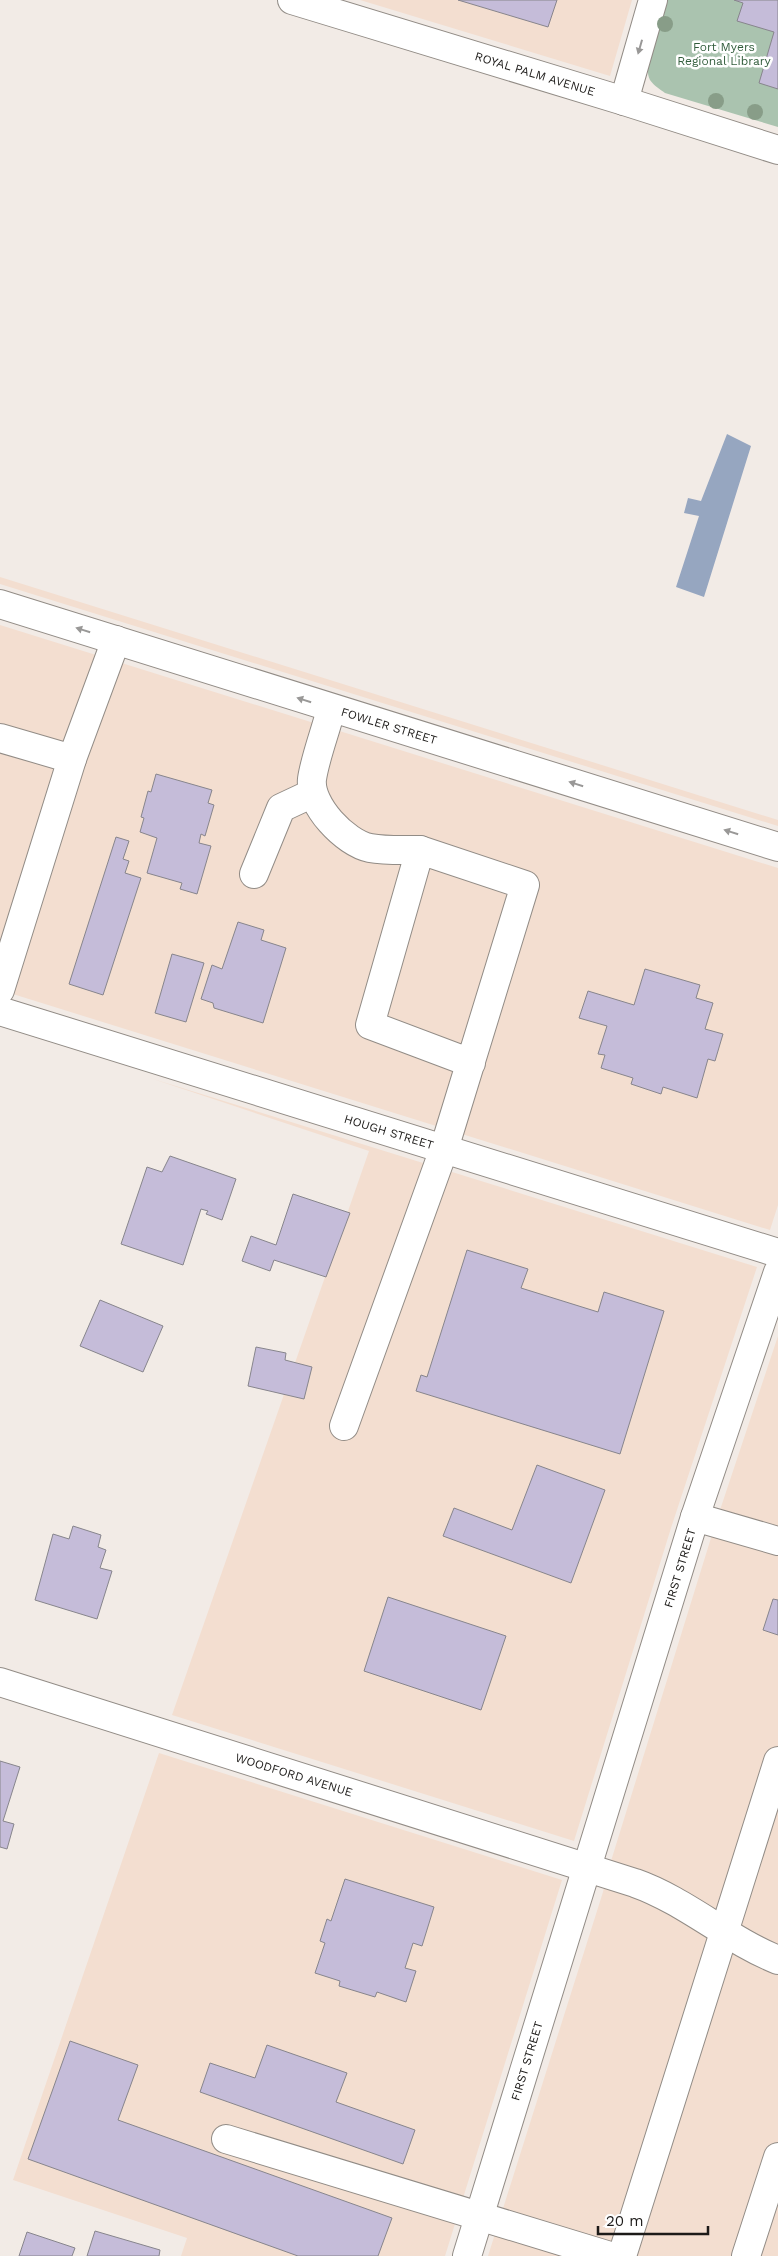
<svg xmlns="http://www.w3.org/2000/svg" width="778" height="2256" viewBox="0 0 778 2256" font-family="'Work Sans',sans-serif">
  <style>
    .commercial { fill: #f3ded0 }
    .green { fill: #aac3af }
    .water { fill: #96a6c0 }
    .building { fill: #c5bcd9; stroke: #87858c }
    .lines { fill: none; stroke-linecap: round; stroke-linejoin: round }
    .minor-casing { stroke: #928c86; stroke-width: 30 }
    .major-casing { stroke: #928c86; stroke-width: 30 }
    .minor { stroke: #fff; stroke-width: 28 }
    .major { stroke: #fff; stroke-width: 28 }
    .tree { fill: #889d88 }
    .oneway { fill: #999897 }
    .labels { text-anchor: middle; stroke-width: 5; stroke-linejoin: round; paint-order: stroke }
    .park-label { font-size: 12px; fill: #325d3c; stroke: #fff }
    .street-label { font-size: 12px; fill: #1c1a18; stroke: #fff }
  </style>
  <rect width="100%" height="100%" fill="#f2ebe6"/>
  <g class="commercial">
    <path d="M360,0H632L610,76Z"/>
    <path d="M0,577L778,820V826L0,584Z"/>
    <path d="M0,625L778,868V1205L770,1230L0,990Z"/>
    <path d="M150,1078L757,1267L671,1528L574,1841L172,1715L369,1151Z"/>
    <path d="M778,1336V2256H488L603,1892L607,1874L715,1525Z"/>
    <path d="M159,1753L562,1880L445,2256H181L187,2238L13,2180Z"/>
  </g>
  <path class="green" d="M667,0H778V127L665,93C660,89 654,86 650,80C641,64 661,18 667,0Z"/>
  <path class="water" d="M727,434L751,446L704,597L676,587L699,516L684,513L688,498L701,501Z"/>
  <g class="building">
    <path d="M458,0H557L548,27Z"/>
    <path d="M734,0H778V89L759,83L774,32L737,21L743,3Z"/>
    <path d="M156,774L212,790L208,803L214,805L205,836L201,834L199,843L211,846L197,894L180,889L182,883L147,873L157,838L140,832L144,818L141,817L148,791L151,792Z"/>
    <path d="M116,837L129,841L123,859L129,861L125,873L141,878L103,995L69,984Z"/>
    <path d="M238,922L264,930L261,940L286,948L263,1023L214,1008L213,1003L201,999L212,965L222,969Z"/>
    <path d="M172,954L204,963L186,1022L155,1013Z"/>
    <path d="M645,969L700,985L696,998L713,1003L705,1029L723,1034L715,1061L708,1059L697,1098L663,1087L661,1094L631,1084L633,1078L601,1068L605,1055L598,1054L607,1026L579,1018L588,991L634,1005Z"/>
    <path d="M170,1156L236,1179L222,1220L206,1214L208,1211L201,1209L183,1265L121,1244L147,1167L162,1172Z"/>
    <path d="M293,1194L350,1213L326,1277L274,1260L270,1271L242,1261L251,1236L276,1245Z"/>
    <path d="M467,1250L528,1269L521,1288L598,1312L604,1292L664,1311L620,1454L416,1391L421,1375L427,1377Z"/>
    <path d="M100,1300L163,1326L143,1372L80,1346Z"/>
    <path d="M256,1347L286,1353L285,1360L312,1367L304,1399L248,1386Z"/>
    <path d="M537,1465L605,1490L571,1583L443,1536L454,1508L512,1530Z"/>
    <path d="M73,1526L101,1535L98,1547L106,1550L100,1568L112,1571L97,1619L35,1600L53,1534L69,1539Z"/>
    <path d="M388,1597L506,1636L481,1710L364,1671Z"/>
    <path d="M773,1599L778,1600V1635L763,1630Z"/>
    <path d="M0,1761L20,1767L3,1821L14,1824L7,1849L0,1847Z"/>
    <path d="M345,1879L434,1907L422,1946L413,1943L405,1968L416,1971L406,2002L377,1992L375,1997L339,1986L340,1981L315,1973L325,1943L320,1941L327,1919L331,1921Z"/>
    <path d="M70,2041L138,2065L118,2120L392,2218L378,2256H298L28,2159Z"/>
    <path d="M267,2045L347,2073L336,2102L415,2130L403,2164L200,2092L210,2063L255,2078Z"/>
    <path d="M95,2231L160,2250L159,2256H87Z"/>
    <path d="M27,2232L75,2248L72,2256H19Z"/>
  </g>
  <g class="lines">
    <defs>
      <g id="minor">
        <path d="M292,0L624,101L778,150"/>
        <path d="M624,101L653,0"/>
        <path d="M331,709C326,730 315,758 312,779C309,805 345,843 370,848C386,851 404,850 420,850"/>
        <path d="M0,738L72,759L116,640"/>
        <path d="M254,874L281,808L313,793"/>
        <path d="M0,990L72,759"/>
        <path d="M0,1011L778,1253"/>
        <path d="M344,1426L444,1149L525,885L420,850L370,1025L471,1063"/>
        <path d="M695,1517L778,1541"/>
        <path d="M0,1682L635,1883C686,1901 728,1940 778,1960"/>
        <path d="M226,2139L610,2256"/>
        <path d="M622,2256L778,1761"/>
        <path d="M746,2256L778,2157"/>
      </g>
      <g id="major">
        <path d="M0,604L778,847"/>
        <path d="M467,2256L695,1517L778,1272"/>
      </g>
    </defs>
    <use href="#minor" class="minor-casing"/>
    <use href="#major" class="major-casing"/>
    <use href="#minor" class="minor"/>
    <use href="#major" class="major"/>
  </g>
  <g class="tree">
    <circle cx="665" cy="24" r="8"/>
    <circle cx="716" cy="101" r="8"/>
    <circle cx="755" cy="112" r="8"/>
  </g>
  <defs><path id="oneway-solid" d="M-6-.8H1V-3.2L6.5 0L1 3.2V.8H-6Z" transform="scale(1.25)"/></defs>
  <g class="oneway">
    <use href="#oneway-solid" transform="translate(640 47) rotate(106)"/>
    <use href="#oneway-solid" transform="translate(83 630) rotate(-163)"/>
    <use href="#oneway-solid" transform="translate(304 700) rotate(-162)"/>
    <use href="#oneway-solid" transform="translate(576 784) rotate(-163)"/>
    <use href="#oneway-solid" transform="translate(731 832) rotate(-163)"/>
  </g>
  <g class="labels">
    <g class="park-label">
      <text x="724" y="51">Fort Myers<tspan x="724" dy="14">Regional Library</tspan></text>
    </g>
    <g class="street-label">
      <text transform="translate(535 74) rotate(17)" y="4">ROYAL PALM AVENUE</text>
      <text transform="translate(389 726) rotate(17)" y="4">FOWLER STREET</text>
      <text transform="translate(389 1132) rotate(17)" y="4">HOUGH STREET</text>
      <text transform="translate(680 1568) rotate(-73)" y="4">FIRST STREET</text>
      <text transform="translate(294 1775) rotate(17)" y="4">WOODFORD AVENUE</text>
      <text transform="translate(527 2061) rotate(-73)" y="4">FIRST STREET</text>
    </g>
  </g>
  <path d="M598 2226v8h110v-8" fill="none" stroke="#1c1a18" stroke-width="2.5"/>
  <text x="606" y="2226" font-size="15" fill="#1c1a18" stroke="#ffffff" stroke-width="4" paint-order="stroke">20 m</text>
</svg>
